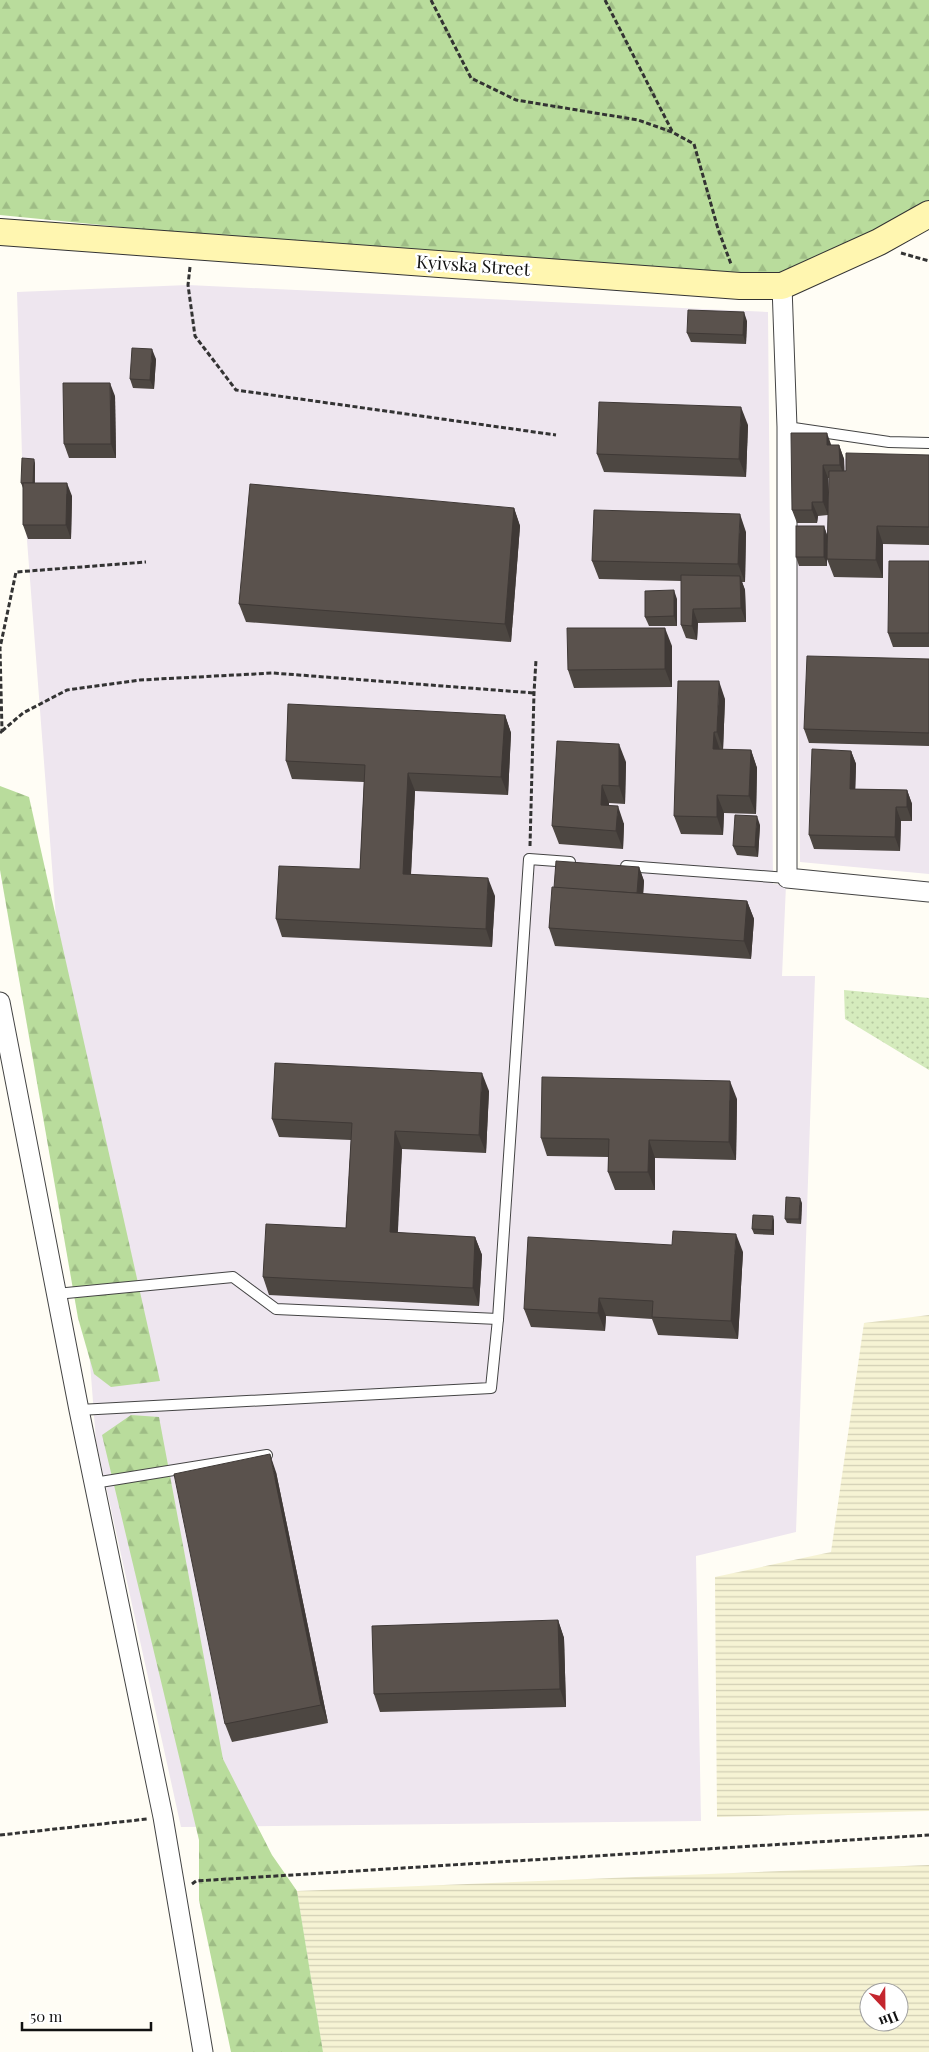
<svg xmlns="http://www.w3.org/2000/svg" width="929" height="2052" viewBox="0 0 929 2052" font-family="'Playfair Display',serif">
  <style>
    .industrial { fill: #eee6ef }
    .farmland { fill: url(#farmland-rules); fill-rule: evenodd }
    .forest { fill: url(#forest-firs) }
    .garden { fill: url(#garden-dots) }
    .lines { fill: none; stroke-linecap: round; stroke-linejoin: round }
    .lane-casing { stroke: #444; stroke-width: 12 }
    .street-casing { stroke: #444; stroke-width: 21 }
    .secondary-casing { stroke: #333; stroke-width: 28 }
    .path { stroke: #333; stroke-width: 3; stroke-dasharray: 5 2.5; stroke-linecap: butt }
    .lane { stroke: #fff; stroke-width: 10 }
    .street { stroke: #fff; stroke-width: 19 }
    .secondary { stroke: #fff6b0; stroke-width: 26 }
    .wall { fill: #4d4742 }
    .shaded-wall { fill: #3f3936 }
    .building { fill: #5a524d; stroke: #3f3936 }
    .labels { text-anchor: middle; stroke-width: 5; stroke-linejoin: round; paint-order: stroke }
    .street-label { font-size: 18px; fill: #111; stroke: #fff }
  </style>
  <defs>
    <pattern id="farmland-rules" width="6" height="5" patternUnits="userSpaceOnUse" patternTransform="scale(1.25)"><rect width="6" height="5" fill="#f6f3d4"/><path d="M0 2.5h6" fill="none" stroke="#d2cfb5"/></pattern>
    <pattern id="forest-firs" width="22" height="20" patternUnits="userSpaceOnUse" patternTransform="scale(1.25)"><rect width="22" height="20" fill="#b9dc9c"/><path d="M5 1l3.5 6h-7zM16 11l3.5 6h-7z" fill="#9ebc85"/></pattern>
    <pattern id="garden-dots" width="8" height="8" patternUnits="userSpaceOnUse" patternTransform="scale(1.25)"><rect width="8" height="8" fill="#d5ebbd"/><path d="M2 2h.1M6 6h.1" fill="none" stroke="#b6c8a1" stroke-width="1.8" stroke-linecap="round"/></pattern>
  </defs>
  <rect width="100%" height="100%" fill="#fffdf5"/>
  <g class="industrial">
    <path d="M188,285L768,312L773,884L786,885L782,976H815L796,1532L696,1556L701,1821L181,1827L96,1441L23,488L17,292Z"/>
    <path d="M929,458V874L800,862L796,514L832,459Z"/>
  </g>
  <g class="farmland">
    <path d="M929,1315V1811L717,1817L715,1577L831,1552L864,1323Z"/>
    <path d="M929,1865V2052H323L297,1891ZM869,1992H899V2022H869Z"/>
  </g>
  <g class="forest">
    <path d="M0,0H929V213L782,286L710,285L0,215Z"/>
    <path d="M0,786L29,797L160,1381L111,1387L94,1374L78,1318L0,870Z"/>
    <path d="M131,1415L159,1417L223,1759L272,1855L297,1891L323,2052H231L199,1900V1840L102,1435Z"/>
  </g>
  <path class="garden" d="M844,990L929,998V1070L845,1019Z"/>
  <g class="lines">
    <defs>
      <g id="lane">
        <path d="M787,427L889,442L929,443"/>
        <path d="M626,866L787,878"/>
        <path d="M56,1294L233,1277L276,1309L498,1319"/>
        <path d="M79,1410L491,1388L498,1319L529,859L570,862"/>
        <path d="M94,1483L267,1455"/>
      </g>
      <g id="street">
        <path d="M782,286L787,427V878L929,892"/>
        <path d="M0,1002L79,1410L163,1817L203,2052"/>
      </g>
      <path id="secondary" d="M0,232L740,286H782L879,242L929,214"/>
    </defs>
    <use href="#lane" class="lane-casing"/>
    <use href="#street" class="street-casing"/>
    <use href="#secondary" class="secondary-casing"/>
    <g class="path">
      <path d="M431,0L471,78L516,100L638,120L672,132L694,144L718,229L731,264"/>
      <path d="M605,0L672,131"/>
      <path d="M901,253L929,261"/>
      <path d="M190,267L188,285L195,336L236,390L556,435"/>
      <path d="M2,731L23,713L67,690L140,680L273,673L534,693"/>
      <path d="M0,733L2,731L0,648L16,572L146,562"/>
      <path d="M530,846L534,693L536,660"/>
      <path d="M0,1835L147,1819"/>
      <path d="M192,1884L196,1881L929,1835"/>
    </g>
    <use href="#lane" class="lane"/>
    <use href="#street" class="street"/>
    <use href="#secondary" class="secondary"/>
  </g>
  <g class="wall">
    <path d="M747,321L746,344L691,342L687,333Z"/>
    <path d="M156,359L154,389L133,388L130,379Z"/>
    <path d="M115,396L116,458H69L64,444Z"/>
    <path d="M748,425L746,477L604,472L597,454Z"/>
    <path d="M831,445H839L844,459V471L929,455V545L883,544V578L834,577L827,559L829,478H828V515L818,516L817,523H797L792,510Z"/>
    <path d="M35,463V483L72,496L71,539H28L23,525V488L21,483Z"/>
    <path d="M514,508L520,526L511,642L246,622L239,604Z"/>
    <path d="M824,526L827,535V566H799L796,557Z"/>
    <path d="M746,532L745,582H742L745,590L746,622L698,623L697,640L686,638L681,625V581L599,579L592,561Z"/>
    <path d="M929,561V647H893L888,633Z"/>
    <path d="M677,599V626H649L645,617Z"/>
    <path d="M672,646V687L574,688L568,670Z"/>
    <path d="M929,659V746L809,743L804,729Z"/>
    <path d="M725,699L723,750H751L757,768L756,814L724,813L723,835L681,834L674,816Z"/>
    <path d="M505,715L511,733L508,795L415,791L411,875L495,896L492,947L282,937L276,919L360,869L364,782L292,779L286,761Z"/>
    <path d="M851,751L856,764L855,789L907,790L912,804V821H901L900,851L814,849L809,835Z"/>
    <path d="M626,762L625,804L609,803V805L624,824L623,849L559,844L552,826Z"/>
    <path d="M760,825L758,857L737,855L733,846Z"/>
    <path d="M639,867L644,881L643,894L747,901L754,919L751,959L555,946L549,928L554,888Z"/>
    <path d="M489,1091L486,1153L402,1149L397,1233L475,1237L482,1255L479,1306L269,1295L263,1277L346,1228L351,1140L279,1137L272,1119Z"/>
    <path d="M737,1099L736,1160L655,1158V1190H615L608,1172V1157L547,1156L541,1138Z"/>
    <path d="M802,1203L801,1224L787,1223L785,1219Z"/>
    <path d="M774,1220V1235L754,1234L752,1229Z"/>
    <path d="M743,1252L738,1339L658,1335L652,1319L606,1316L605,1331L531,1327L524,1309Z"/>
    <path d="M276,1472L328,1723L232,1742L225,1724Z"/>
    <path d="M558,1620L564,1638L566,1707L380,1712L374,1694Z"/>
  </g>
  <g class="shaded-wall">
    <path d="M744,312L747,321L746,344L743,335Z"/>
    <path d="M152,349L156,359L154,389L150,380Z"/>
    <path d="M110,383L115,396L116,458L111,444Z"/>
    <path d="M741,407L748,425L746,477L739,459Z"/>
    <path d="M827,433L832,447L827,445Z"/>
    <path d="M839,445L844,459L845,478L840,465Z"/>
    <path d="M34,459L35,463L34,488L33,483Z"/>
    <path d="M823,465L828,478V515L823,502Z"/>
    <path d="M67,483L72,496L71,539L66,525Z"/>
    <path d="M812,502L818,516L817,523L812,510Z"/>
    <path d="M514,508L520,526L511,642L505,624Z"/>
    <path d="M740,514L746,532L745,582L738,564Z"/>
    <path d="M824,526L827,535V566L824,557Z"/>
    <path d="M877,526L883,544V578L876,560Z"/>
    <path d="M740,576L745,590L746,622L741,608Z"/>
    <path d="M674,590L677,599V626L674,616Z"/>
    <path d="M693,609L698,623L697,640L692,626Z"/>
    <path d="M665,628L672,646V687L665,669Z"/>
    <path d="M719,681L725,699L723,750L717,732Z"/>
    <path d="M505,715L511,733L508,795L501,777Z"/>
    <path d="M714,732L720,750L713,749Z"/>
    <path d="M619,744L626,762L625,804L619,786Z"/>
    <path d="M751,750L757,768L756,814L749,796Z"/>
    <path d="M851,751L856,764L855,802L850,789Z"/>
    <path d="M408,773L415,791L410,892L403,874Z"/>
    <path d="M602,785L609,803L608,823L601,805Z"/>
    <path d="M907,790L912,804V821L907,807Z"/>
    <path d="M717,795L724,813L723,835L717,817Z"/>
    <path d="M618,806L624,824L623,849L616,831Z"/>
    <path d="M896,807L901,821L900,851L895,837Z"/>
    <path d="M757,816L760,825L758,857L755,847Z"/>
    <path d="M639,867L644,881L642,912L637,898Z"/>
    <path d="M488,878L495,896L492,947L486,929Z"/>
    <path d="M747,901L754,919L751,959L744,941Z"/>
    <path d="M482,1073L489,1091L486,1153L479,1135Z"/>
    <path d="M730,1081L737,1099L736,1160L729,1142Z"/>
    <path d="M395,1131L402,1149L397,1250L390,1232Z"/>
    <path d="M649,1140L655,1158V1190L648,1172Z"/>
    <path d="M800,1198L802,1203L801,1224L799,1219Z"/>
    <path d="M773,1216L774,1220V1235L772,1230Z"/>
    <path d="M736,1234L743,1252L738,1339L731,1321Z"/>
    <path d="M475,1237L482,1255L479,1306L473,1288Z"/>
    <path d="M599,1298L606,1316L605,1331L598,1313Z"/>
    <path d="M270,1454L276,1472L328,1723L321,1705Z"/>
    <path d="M558,1620L564,1638L566,1707L560,1689Z"/>
  </g>
  <g class="building">
    <path d="M688,310L744,312L743,335L687,333Z"/>
    <path d="M132,348L152,349L150,380L130,379Z"/>
    <path d="M63,383H110L111,444H64Z"/>
    <path d="M599,402L741,407L739,459L597,454Z"/>
    <path d="M791,433H827V445H839L840,465H823V502H812V510H792Z"/>
    <path d="M846,453L929,455V527L877,526L876,560L827,559L829,471H846Z"/>
    <path d="M22,458L34,459L33,483H21Z"/>
    <path d="M23,483H67L66,525H23Z"/>
    <path d="M250,484L514,508L505,624L239,604Z"/>
    <path d="M594,510L740,514L738,564L592,561Z"/>
    <rect x="796" y="526" width="28" height="31"/>
    <path d="M889,561H929V633H888Z"/>
    <path d="M681,575L740,576L741,608L693,609L692,626L681,625Z"/>
    <path d="M674,590V616L645,617V591Z"/>
    <path d="M567,628H665V669L568,670Z"/>
    <path d="M807,656L929,659V733L804,729Z"/>
    <path d="M678,681H719L717,732H714L713,749L751,750L749,796L717,795V817L674,816Z"/>
    <path d="M288,704L505,715L501,777L408,773L403,874L488,878L486,929L276,919L279,866L360,869L365,765L286,761Z"/>
    <path d="M557,741L619,744V786L602,785L601,805L618,806L616,831L552,826Z"/>
    <path d="M812,749L851,751L850,789L907,790V807H896L895,837L809,835Z"/>
    <path d="M735,815L757,816L755,847L733,846Z"/>
    <path d="M556,861L639,867L637,893L554,888Z"/>
    <path d="M552,887L747,901L744,941L549,928Z"/>
    <path d="M275,1063L482,1073L479,1135L395,1131L390,1232L475,1237L473,1288L263,1277L266,1224L346,1228L352,1123L272,1119Z"/>
    <path d="M542,1077L730,1081L729,1142L649,1140L648,1172H608L609,1139L541,1138Z"/>
    <path d="M786,1197L800,1198L799,1219H785Z"/>
    <path d="M753,1215L773,1216L772,1230L752,1229Z"/>
    <path d="M673,1231L736,1234L731,1321L652,1317L653,1301L599,1298L598,1313L524,1309L528,1237L672,1245Z"/>
    <path d="M270,1454L321,1705L225,1724L174,1474Z"/>
    <path d="M558,1620L560,1689L374,1694L372,1626Z"/>
  </g>
  <g class="labels">
    <g class="street-label">
      <text transform="translate(473 266) rotate(4)" y="6">Kyivska Street</text>
    </g>
  </g>
  <g transform="translate(884 2007) rotate(158)"><circle r="24" fill="#ffffff" stroke="#a0a0a0"/>
  <path d="M0-4L9 19L0 12L-9 19Z" fill="#c4262e"/>
  <text y="-8" font-size="14" font-weight="bold" text-anchor="middle" fill="#111111">Пн</text>
  </g>
  <path d="M22 2022v8h129v-8" fill="none" stroke="#111111" stroke-width="2.5"/>
  <text x="30" y="2022" font-size="15" fill="#111111" stroke="#ffffff" stroke-width="4" paint-order="stroke">50 m</text>
</svg>
